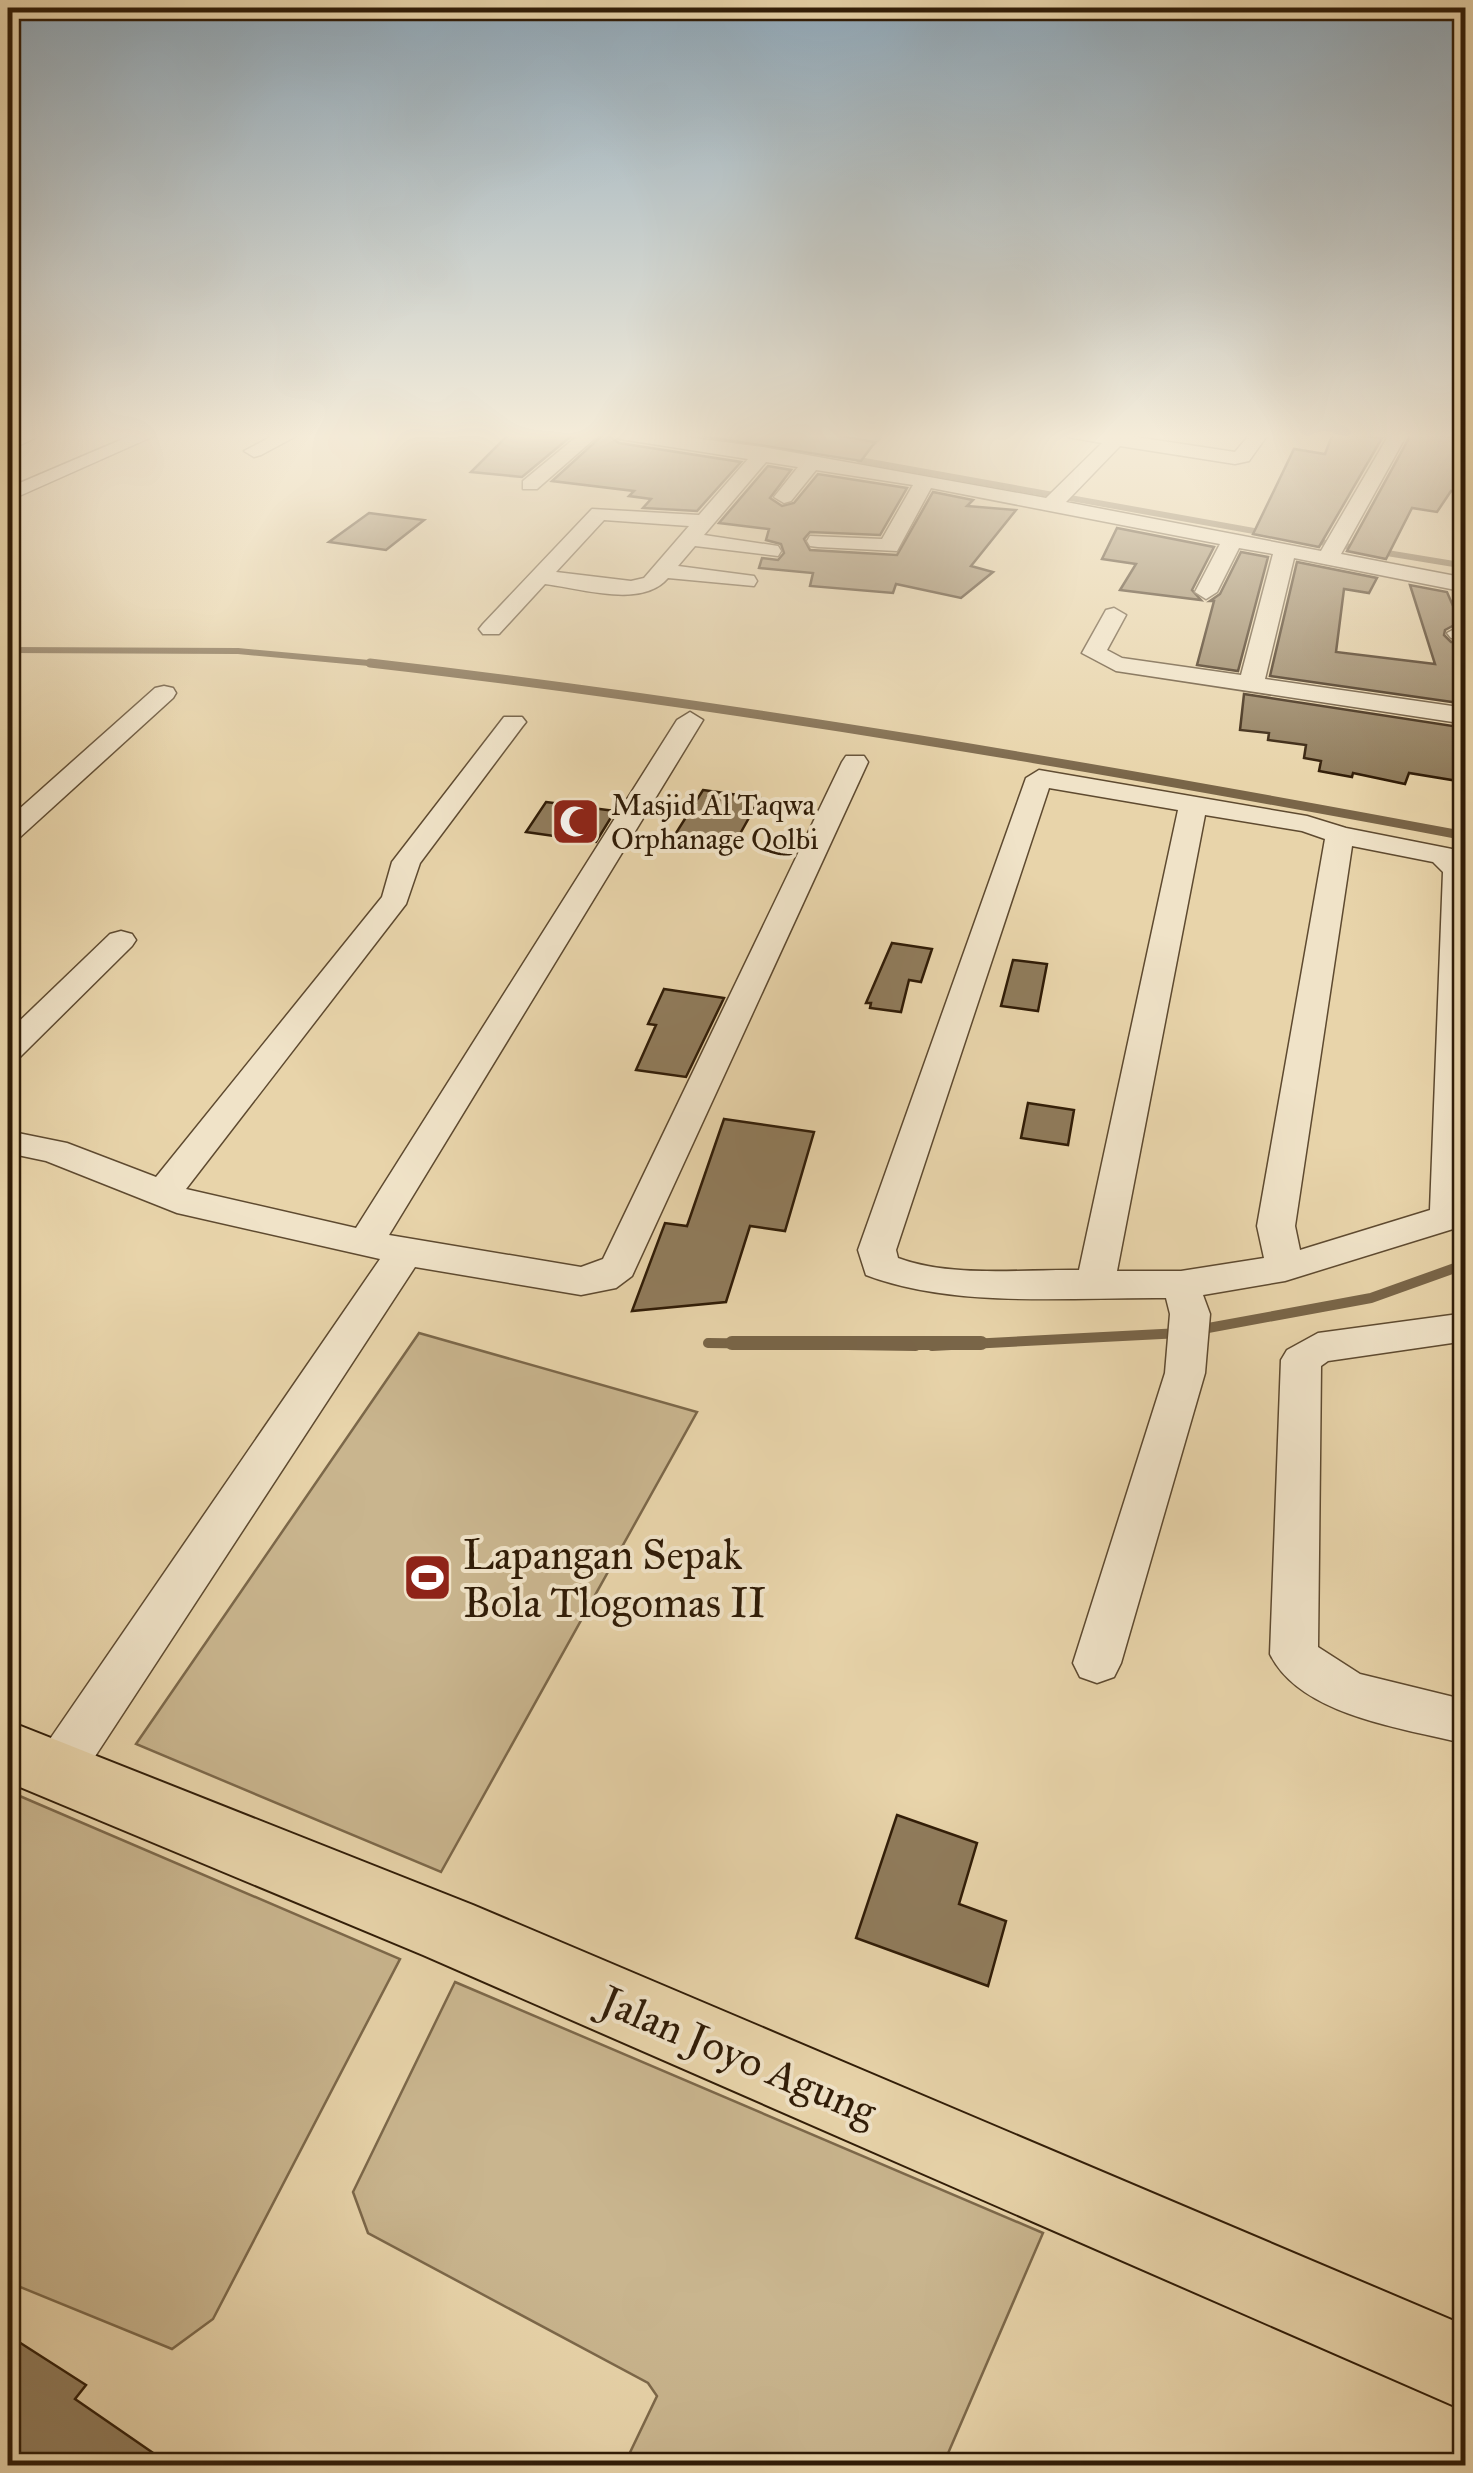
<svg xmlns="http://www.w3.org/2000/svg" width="1473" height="2473" viewBox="0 0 1473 2473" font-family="'IM FELL Great Primer',serif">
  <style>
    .green { fill: #c9b58e; stroke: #7c684a; stroke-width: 2.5 }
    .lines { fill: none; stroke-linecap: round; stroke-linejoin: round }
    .stream-far3 { stroke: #796548; stroke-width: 6 }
    .stream-far2 { stroke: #796548; stroke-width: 9 }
    .stream-far1 { stroke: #796548; stroke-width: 10 }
    .stream { stroke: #796548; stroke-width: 14 }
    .building { fill: #907c5c; stroke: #301c07; stroke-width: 2.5 }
    .minor-casing { stroke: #5e4a30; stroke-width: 3 }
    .major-casing { stroke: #301c07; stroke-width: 4 }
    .minor { fill: #f0e3c8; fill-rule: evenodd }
    .major { fill: #e8d4aa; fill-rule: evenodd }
    .labels { text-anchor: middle; stroke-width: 8; stroke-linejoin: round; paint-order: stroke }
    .far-poi-label { font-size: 30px; fill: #301c07; stroke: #f0e3c8; text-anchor: start }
    .near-poi-label { font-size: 42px; fill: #301c07; stroke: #f0e3c8; text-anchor: start }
    .near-street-label { font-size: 42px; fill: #301c07; stroke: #f0e3c8 }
  </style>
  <rect width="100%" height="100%" fill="#e8d4aa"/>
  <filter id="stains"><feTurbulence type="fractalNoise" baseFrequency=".002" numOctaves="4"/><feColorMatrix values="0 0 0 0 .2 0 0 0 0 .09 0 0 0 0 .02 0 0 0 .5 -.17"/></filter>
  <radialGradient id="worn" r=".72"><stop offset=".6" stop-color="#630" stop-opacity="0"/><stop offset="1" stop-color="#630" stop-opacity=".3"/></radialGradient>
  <g class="green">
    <path d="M419,1333L697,1412L441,1872L136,1744Z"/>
    <path d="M8,1791L400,1959L213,2319L172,2349L8,2282Z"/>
    <path d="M455,1982L1043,2233L943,2465H624L657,2396L648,2383L368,2233L353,2192Z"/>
  </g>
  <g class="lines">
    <g class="stream-far3">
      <path d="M884,433L858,456L859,460L1265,533"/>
      <path d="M1308,540L1466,566"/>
      <path d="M8,650L238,651L391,665"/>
    </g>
    <path class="stream-far2" d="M370,663C737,705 1102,768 1466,836"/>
    <g class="stream-far1">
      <path d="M708,1343L916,1346"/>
      <path d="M932,1346L1181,1333L1371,1298L1466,1264"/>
    </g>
    <path class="stream" d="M732,1343H981"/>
  </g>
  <g class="building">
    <path d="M510,433H575L522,477L471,472Z"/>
    <path d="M605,433L619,443L741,462L697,511L643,508L651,499L629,496L634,491L552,481Z"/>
    <path d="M682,433H826L875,442L861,461Z"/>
    <path d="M1333,433L1382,438L1319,547L1253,534L1294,449L1325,454Z"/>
    <path d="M1408,433L1465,438L1461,457L1466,458V494L1451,491L1437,512L1412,508L1386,559L1347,551L1409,438Z"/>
    <path d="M768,466L791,470L770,498L782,506L794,503L818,474L907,488L880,535L810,532L804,539L810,550L897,555L933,492L973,500L967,506L1016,510L971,566L993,572L961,598L896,584L893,593L810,586L813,573L759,568L762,558L778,560L784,553L781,544L766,540L769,529L719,523Z"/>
    <path d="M369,513L424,520L386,550L329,542Z"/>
    <path d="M1117,528L1214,547L1192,590L1201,600L1120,590L1136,564L1102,559Z"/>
    <path d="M1241,552L1268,557L1238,671L1197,665L1214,601H1210L1220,594Z"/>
    <path d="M1297,562L1377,578L1369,593L1344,589L1336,652L1435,664L1410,585L1447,592L1460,622L1445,630L1444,635L1451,642H1466V704L1270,676Z"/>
    <path d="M1244,694L1466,728V758L1458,781L1409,773L1405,784L1353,773L1352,777L1319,771L1321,761L1304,758L1306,745L1268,740L1269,733L1240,730Z"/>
    <path d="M703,790L760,798L731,850L671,841Z"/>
    <path d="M546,802L615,811L596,842L526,832Z"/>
    <path d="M892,943L932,949L921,982L909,980L901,1012L870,1008L871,1003H866Z"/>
    <path d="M1013,960L1047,964L1038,1011L1001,1006Z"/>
    <path d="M664,989L724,998L686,1077L636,1070L656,1025L648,1024Z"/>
    <path d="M1028,1103L1074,1110L1068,1145L1021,1138Z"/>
    <path d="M724,1119L814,1132L785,1231L750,1226L726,1302L632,1311L665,1223L687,1226Z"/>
    <path d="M897,1815L977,1843L959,1904L1006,1921L988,1986L856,1938Z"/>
    <path d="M8,2335L86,2385L75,2399L172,2466H8Z"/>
  </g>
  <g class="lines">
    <defs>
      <g id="minor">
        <path d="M21,433H45L8,451V438Z"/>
        <path d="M137,433L154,436L8,501V488Z"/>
        <path d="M278,433H302L261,455L254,457L244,451Z"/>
        <path d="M581,433H601L537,489H523V481Z"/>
        <path d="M611,433H655L763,447L1046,498L1102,443L1068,437L1066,433H1131L1129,436L1235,452L1251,433H1269L1249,461L1235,464L1120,446L1066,502L1321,551L1387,438L1383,433H1404L1406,436L1341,554L1466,578V592L1294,558L1265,679L1466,708V724L1116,671L1082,653L1106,610L1114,608L1126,615L1107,650L1122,658L1241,675L1273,554L1239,548L1217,592L1206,599L1195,592L1220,544L931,488L897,551L818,547L810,546L807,541L810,536L882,539L913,485L816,470L791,501L784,503L774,497L798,467L766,462L704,535L778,546L781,551L778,556L695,546L678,566L754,576L757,581L754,586L668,578C642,609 580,588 545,584L499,634H483L479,629L483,624L592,509L699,515L748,459L620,439ZM604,520L689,526L644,578L631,581L556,572Z"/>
        <path d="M1466,623V638H1451L1447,633Z"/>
        <path d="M164,686L173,688L176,693L173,698L18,839L8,841V819L155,688Z"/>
        <path d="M690,712L703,720L389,1235L581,1267L603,1259L842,762L846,756H864L868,762L632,1276L616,1288L581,1295L415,1267L75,1787L57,1794L39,1787L32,1771L39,1755L380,1259L177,1213L46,1161L8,1153V1131L67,1143L156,1177L382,897L392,862L504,717H522L526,722L522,727L420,863L406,904L186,1189L356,1228L677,720Z"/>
        <path d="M1039,770L1307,816L1346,828L1452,849L1466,861V1225L1285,1281L1203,1295L1210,1314L1205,1373L1121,1663L1114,1677L1097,1683L1080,1677L1073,1663L1165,1373L1170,1314L1166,1298C1071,1297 956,1309 866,1275L858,1250L1026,778ZM1049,788L1178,810L1079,1270C1022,1269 952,1278 898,1258L896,1250ZM1205,815L1302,831L1325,839L1257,1226L1264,1258L1181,1271H1117ZM1352,846L1433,862L1443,872L1430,1210L1300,1250L1295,1226Z"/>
        <path d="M121,931L132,934L136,940L132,946L20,1057L8,1060V1032L110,934Z"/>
        <path d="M1466,1313V1341L1328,1361L1321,1366L1318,1647L1360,1674L1466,1700V1744C1404,1728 1300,1716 1270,1654L1281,1360L1287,1350L1318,1333Z"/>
      </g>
      <path id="major" d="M8,1721L473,1905L1466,2326V2411L423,1955L8,1782Z"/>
    </defs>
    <use href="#minor" class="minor-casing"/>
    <use href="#major" class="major-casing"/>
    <use href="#minor" class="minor"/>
    <use href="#major" class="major"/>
  </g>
  <linearGradient id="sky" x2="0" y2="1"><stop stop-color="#8fa8b9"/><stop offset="0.56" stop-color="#f5ecd9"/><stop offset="1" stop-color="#f5ecd9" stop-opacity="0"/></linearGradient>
  <rect width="1473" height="779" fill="url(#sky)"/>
  <defs>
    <symbol id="mosque-square" viewBox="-11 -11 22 22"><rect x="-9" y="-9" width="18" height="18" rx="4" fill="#8f2418" stroke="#f0e3c8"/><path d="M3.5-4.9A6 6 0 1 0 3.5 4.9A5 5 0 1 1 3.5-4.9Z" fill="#fff"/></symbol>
    <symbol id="stadium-square" viewBox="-11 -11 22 22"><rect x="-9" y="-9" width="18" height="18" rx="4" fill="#8f2418" stroke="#f0e3c8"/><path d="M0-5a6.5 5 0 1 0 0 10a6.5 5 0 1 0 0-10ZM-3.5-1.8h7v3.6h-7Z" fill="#fff"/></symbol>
  </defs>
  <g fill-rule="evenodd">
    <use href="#mosque-square" x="548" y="794" width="55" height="55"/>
    <use href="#stadium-square" x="400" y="1550" width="55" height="55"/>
  </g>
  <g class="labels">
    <g class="far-poi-label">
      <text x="611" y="815">Masjid Al Taqwa<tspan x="611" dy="34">Orphanage Qolbi</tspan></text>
    </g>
    <g class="near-poi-label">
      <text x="463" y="1569">Lapangan Sepak<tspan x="463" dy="48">Bola Tlogomas II</tspan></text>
    </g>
    <g class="near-street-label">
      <text transform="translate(739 2055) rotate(23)" y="15">Jalan Joyo Agung</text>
    </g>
  </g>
  <rect width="1473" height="2473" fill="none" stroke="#e8d4aa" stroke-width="40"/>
  <rect x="10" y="10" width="1453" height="2453" fill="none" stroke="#301c07" stroke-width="5"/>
  <rect x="20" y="20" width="1433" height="2433" fill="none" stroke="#301c07" stroke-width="2.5"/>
  <rect width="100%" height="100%" filter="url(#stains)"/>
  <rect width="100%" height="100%" fill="url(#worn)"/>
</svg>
